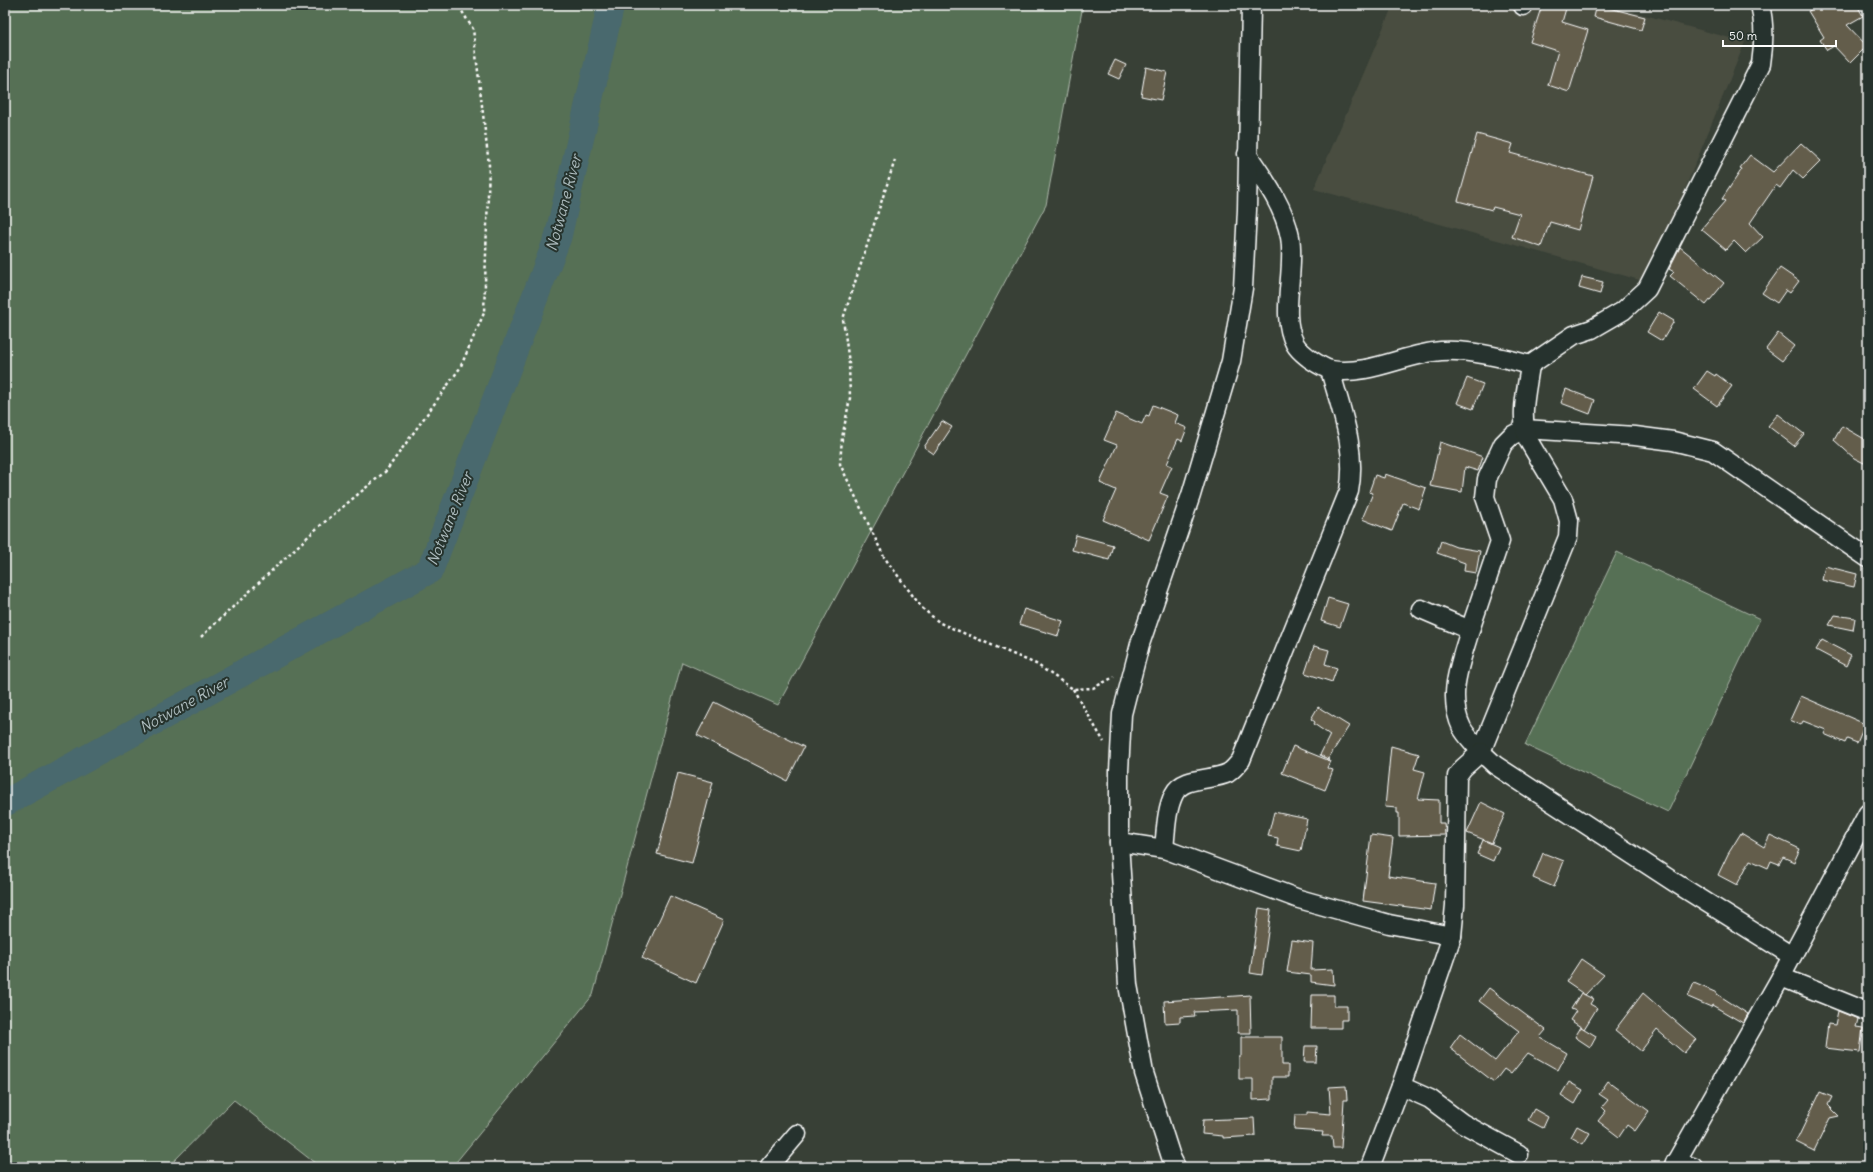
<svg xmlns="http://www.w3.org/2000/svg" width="1873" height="1172" viewBox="0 0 1873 1172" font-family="Delius,sans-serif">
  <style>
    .built { fill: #494d41 }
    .green { fill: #576f54; stroke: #abb7aa }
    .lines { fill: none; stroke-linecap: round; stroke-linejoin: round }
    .river { stroke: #48696e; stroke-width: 27 }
    .building { fill: #635d4c; stroke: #fff }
    .minor-casing { stroke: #fff; stroke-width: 21 }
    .path { stroke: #fff; stroke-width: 2.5; stroke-dasharray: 3 3; stroke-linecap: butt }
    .minor { stroke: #26332d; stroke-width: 18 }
    .labels { text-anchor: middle; stroke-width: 4; stroke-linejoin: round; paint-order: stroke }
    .water-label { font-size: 15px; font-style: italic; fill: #adbcbe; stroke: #26332d }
  </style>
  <rect width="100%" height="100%" fill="#384036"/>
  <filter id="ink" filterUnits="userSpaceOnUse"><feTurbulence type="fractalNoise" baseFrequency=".025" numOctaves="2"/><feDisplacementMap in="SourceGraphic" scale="8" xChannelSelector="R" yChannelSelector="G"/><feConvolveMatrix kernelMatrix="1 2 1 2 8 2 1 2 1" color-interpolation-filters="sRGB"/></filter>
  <g filter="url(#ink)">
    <path class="built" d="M1393,5H1607L1745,42L1647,282L1314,189Z"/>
    <g class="green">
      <path d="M5,5H1083L1046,205L778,705L682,662L593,995L452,1167H320L234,1100L168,1167H18L5,1157Z"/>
      <path d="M1617,552L1760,619L1668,812L1525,745Z"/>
    </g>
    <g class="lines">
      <path class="river" d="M5,803L430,570L558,237L611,5"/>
    </g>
    <g class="building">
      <path d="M1542,5H1567L1562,22L1588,30L1569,92L1548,85L1558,51L1530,42Z"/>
      <path d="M1597,5L1645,17L1641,30L1594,17Z"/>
      <path d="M1808,5H1857L1863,16L1847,25L1867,46L1850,63L1834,46L1827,50L1820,40L1824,37L1808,11L1811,10Z"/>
      <path d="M1115,60L1126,65L1119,79L1108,74Z"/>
      <path d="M1146,67L1167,72L1161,100L1141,96Z"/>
      <path d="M1477,134L1513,144L1510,153L1593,176L1578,230L1550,222L1541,247L1512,237L1520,214L1493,207L1492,210L1458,201Z"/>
      <path d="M1801,143L1821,161L1803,179L1793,170L1780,188L1776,185L1750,223L1763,237L1746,253L1734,241L1726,250L1701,229L1725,201L1722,199L1742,169L1740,168L1750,155L1773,172Z"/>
      <path d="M1680,247L1724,283L1706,305L1670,276L1674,272L1669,269Z"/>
      <path d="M1780,268L1799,281L1790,293L1786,290L1777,303L1762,293Z"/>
      <path d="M1582,277L1603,282L1600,294L1579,288Z"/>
      <path d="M1659,312L1674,321L1662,341L1647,332Z"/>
      <path d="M1778,333L1794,346L1782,361L1766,349Z"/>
      <path d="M1707,371L1715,376L1716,374L1732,386L1717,406L1694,389Z"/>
      <path d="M1467,378L1483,384L1473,409L1457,403Z"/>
      <path d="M1566,389L1595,400L1590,414L1561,403Z"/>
      <path d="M1153,405L1178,415L1175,423L1187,428L1182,441L1178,439L1167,464L1172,466L1160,493L1168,496L1149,540L1103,520L1116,490L1100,483L1117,445L1104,440L1116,413L1142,424L1146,415L1149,416Z"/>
      <path d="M1778,414L1804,434L1794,446L1768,426Z"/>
      <path d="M942,421L952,427L934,454L924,447Z"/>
      <path d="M1842,426L1868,441V465L1854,458L1834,440Z"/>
      <path d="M1440,442L1483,457L1478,471L1465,467L1462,492L1430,486Z"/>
      <path d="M1385,474L1426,488L1419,509L1403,503L1392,531L1362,519L1373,493L1369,492L1375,475L1384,478Z"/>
      <path d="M1076,535L1113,545L1109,560L1072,550Z"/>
      <path d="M1441,541L1456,547L1480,551L1476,573L1464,571L1465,563L1437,553Z"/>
      <path d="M1825,566L1857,574L1854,587L1822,580Z"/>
      <path d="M1328,598L1348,604L1340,627L1321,621Z"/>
      <path d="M1024,609L1063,621L1058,636L1019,624Z"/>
      <path d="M1835,615L1855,618L1853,630L1829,625Z"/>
      <path d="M1822,640L1851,655L1846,666L1816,650Z"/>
      <path d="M1314,646L1329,650L1325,664L1337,668L1332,682L1305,673Z"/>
      <path d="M1801,696L1865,724L1857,743L1847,739L1845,743L1824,734L1826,730L1803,721L1801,725L1790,720Z"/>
      <path d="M714,702L804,747L787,781L697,735Z"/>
      <path d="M1318,707L1349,726L1328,759L1320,755L1330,735L1314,724L1315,722L1311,719Z"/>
      <path d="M1293,746L1330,761L1327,768L1333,770L1325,790L1282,773Z"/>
      <path d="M1391,746L1419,754L1414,769L1425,772L1418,799L1439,800V823H1444L1445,835L1399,836V813H1397V808L1385,807Z"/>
      <path d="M678,773L713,782L692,863L657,854Z"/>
      <path d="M1481,802L1505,814L1492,843L1467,833Z"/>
      <path d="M1274,812L1307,819L1301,851L1277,846L1278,838L1268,836Z"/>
      <path d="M1741,833L1764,847L1770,835L1800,849L1794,862L1783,857L1779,864L1771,861L1768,868L1750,860L1737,885L1718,875L1728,854Z"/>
      <path d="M1371,835L1393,838L1388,876L1435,883L1431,910L1363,901Z"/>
      <path d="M1483,840L1499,847L1493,861L1477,854Z"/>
      <path d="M1543,853L1564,861L1554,887L1533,878Z"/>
      <path d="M670,896L724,920L696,983L642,958Z"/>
      <path d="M1259,908L1271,910L1262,975L1250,973Z"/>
      <path d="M1292,940L1313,943L1311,970L1333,969L1334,985L1311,982V975L1287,972Z"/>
      <path d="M1581,959L1604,975L1585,995L1566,982Z"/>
      <path d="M1694,983L1717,993V994L1748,1014L1743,1023L1712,1005L1711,1007L1688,997Z"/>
      <path d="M1489,988L1546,1030L1540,1037L1567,1053L1558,1070L1528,1053L1511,1074L1504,1069L1494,1082L1450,1048L1460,1034L1495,1061L1519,1031L1479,1001Z"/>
      <path d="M1581,993L1593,999L1590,1004L1597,1008L1584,1029L1570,1020L1576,1011L1571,1009Z"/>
      <path d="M1643,993L1696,1039L1684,1053L1657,1030L1641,1051L1615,1030Z"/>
      <path d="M1250,995L1251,1033H1238V1010L1194,1012L1195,1016L1180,1017V1022L1165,1023L1164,1001Z"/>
      <path d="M1312,995H1334V1006H1347V1020H1341V1028H1311Z"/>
      <path d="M1838,1011L1858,1019L1856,1027L1863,1028L1860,1052L1825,1048L1828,1024L1835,1025Z"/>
      <path d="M1581,1027L1596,1036L1590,1047L1575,1037Z"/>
      <path d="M1241,1037H1282V1065H1288V1077H1272V1099L1253,1100V1079H1239V1056H1241Z"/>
      <path d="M1305,1046H1317L1316,1062H1304Z"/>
      <path d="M1608,1081L1649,1111L1635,1131L1627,1125L1619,1137L1598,1121L1606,1111L1602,1107L1608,1100L1599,1094Z"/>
      <path d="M1569,1082L1583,1090L1575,1104L1561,1095Z"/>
      <path d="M1346,1086L1347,1100H1344L1341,1148H1333L1332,1136H1322L1323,1132L1294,1130L1295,1115H1307V1112L1331,1114L1329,1087Z"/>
      <path d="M1820,1092L1832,1097L1828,1105L1839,1116L1830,1118L1814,1151L1796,1142Z"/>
      <path d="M1534,1109L1548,1117L1543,1128L1528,1120Z"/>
      <path d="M1254,1118L1255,1136L1223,1138V1136L1202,1134L1203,1120Z"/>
      <path d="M1577,1126L1590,1133L1583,1144L1571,1137Z"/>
    </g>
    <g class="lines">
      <defs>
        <g id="minor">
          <path d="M1523,6L1524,5"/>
          <path d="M1247,154C1264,179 1284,206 1290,237C1296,272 1279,314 1295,344C1299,351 1304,354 1310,359C1316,363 1325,369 1331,370C1369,376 1404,354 1441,351C1467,349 1505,358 1530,365L1574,335L1592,329L1623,311L1647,289L1761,64C1764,44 1765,25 1760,5"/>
          <path d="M1421,609L1470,630L1500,541L1485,497L1487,479L1503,444L1511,436L1524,429L1635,436L1673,441L1713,451L1868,558"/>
          <path d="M1470,630C1461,662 1446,695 1462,728C1466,736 1475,744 1481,752L1568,537L1569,521L1563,499L1528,440C1519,415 1527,390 1530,365"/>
          <path d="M1119,842L1164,849L1299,899L1389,924L1452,936"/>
          <path d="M1164,849C1166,831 1166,810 1174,794C1183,776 1212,781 1228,773C1233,770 1237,765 1241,760L1349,491C1357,449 1341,410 1330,370"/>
          <path d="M1781,977L1868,1012"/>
          <path d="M1401,1086L1430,1099L1462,1123L1519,1154"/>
          <path d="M1675,1162L1693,1167"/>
          <path d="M769,1167L797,1134"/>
          <path d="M1176,1167L1171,1157L1144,1073L1128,985L1119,842V771L1122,714L1140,644L1191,495L1231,361L1243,288L1247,210L1251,5"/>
          <path d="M1370,1167L1401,1086L1452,936L1455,905L1457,776L1463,768L1481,752L1495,765L1674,882L1792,956"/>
          <path d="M1673,1167L1781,977L1868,813"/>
        </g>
      </defs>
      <use href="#minor" class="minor-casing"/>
      <g class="path">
        <path d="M895,160L843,319L849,363L850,398L842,438L840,464L884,557L922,608L940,623L1036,664L1073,689L1093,688L1114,677"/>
        <path d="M201,637L315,530L386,471L460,368L484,313L489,165L473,29L458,5"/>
        <path d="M1073,689L1104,742"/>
      </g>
      <use href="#minor" class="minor"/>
    </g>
  </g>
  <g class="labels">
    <g class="water-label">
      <text transform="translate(564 203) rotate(-75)" y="5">Notwane River</text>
      <text transform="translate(450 519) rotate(-68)" y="5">Notwane River</text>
      <text transform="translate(184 705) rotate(-29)" y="5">Notwane River</text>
    </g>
  </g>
  <rect width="1873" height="1172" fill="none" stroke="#26332d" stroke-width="20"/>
  <rect x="10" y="10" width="1853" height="1152" fill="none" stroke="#fff" stroke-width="1.5" filter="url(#ink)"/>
  <path d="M1723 40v6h113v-6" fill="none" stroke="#ffffff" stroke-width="2"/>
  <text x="1729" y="40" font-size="12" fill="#ffffff" stroke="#26332d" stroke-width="3" paint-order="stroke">50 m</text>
</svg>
